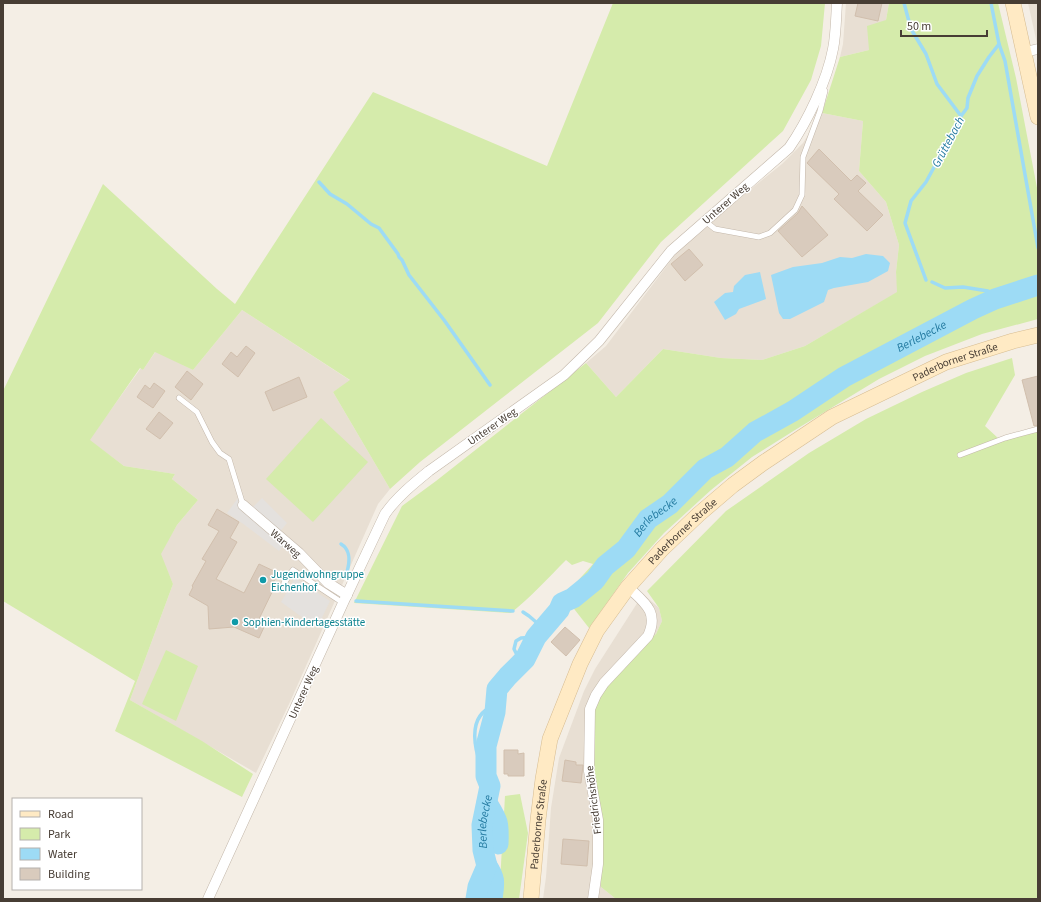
<svg xmlns="http://www.w3.org/2000/svg" width="1041" height="902" viewBox="0 0 1041 902" font-family="'Source Sans 3',sans-serif">
  <style>
    .residential { fill: #e8dfd3 }
    .green { fill: #d5ebab }
    .parking { fill: #e4e1de }
    .water { fill: #9ddbf5 }
    .lines { fill: none; stroke-linecap: round; stroke-linejoin: round }
    .stream { stroke: #9ddbf5; stroke-width: 3.5 }
    .river { stroke: #9ddbf5; stroke-width: 21 }
    .building { fill: #d9cbbd; stroke: #d1bfad }
    .service-casing { stroke: #c3b7aa; stroke-width: 6 }
    .minor-casing { stroke: #c3b7aa; stroke-width: 11 }
    .secondary-casing { stroke: #d7bd92; stroke-width: 16 }
    .service { stroke: #fff; stroke-width: 5 }
    .minor { stroke: #fff; stroke-width: 10 }
    .secondary { stroke: #ffeac4; stroke-width: 15 }
    .culture-dot { fill: #0f9aa8; stroke: #fff; stroke-width: 1.5 }
    .labels { text-anchor: middle; stroke-width: 3; stroke-linejoin: round; paint-order: stroke }
    .street-label { font-size: 11px; fill: #473d34; stroke: #fff }
    .culture-label { font-size: 11px; fill: #0d838f; stroke: #fff; text-anchor: start }
    .water-label { font-size: 12px; font-style: italic; fill: #237aa0; stroke: #fff }
  </style>
  <rect width="100%" height="100%" fill="#f4eee5"/>
  <g class="residential">
    <path d="M846,3H889L886,20L869,50L840,57L843,44Z"/>
    <path d="M1028,3H1038V48Z"/>
    <path d="M822,113L863,121L859,171L886,202L899,245L896,272L898,292L805,346L762,360L721,358L663,349L616,397L586,363L606,346L685,242L782,164L803,143Z"/>
    <path d="M242,310L351,381L333,392L390,489L378,504L290,702L256,773L130,700L173,584L160,554L177,525L198,500L172,479L175,474L124,466L89,440L141,368L143,370L156,351L193,370Z"/>
    <path d="M643,594L659,608L662,621L656,634L596,685L601,887L616,899H543L546,877L551,808L559,758L584,691L595,669Z"/>
  </g>
  <g class="green">
    <path d="M613,3H825L821,46L811,80L783,131L661,242L598,323L420,462L390,489L333,392L350,380L242,310L193,370L155,352L143,370L140,368L90,440L124,466L175,474L172,479L198,500L177,525L161,554L173,584L130,700L202,741L253,774L242,797L115,731L135,681L3,601V391L103,184L217,289L235,304L373,92L547,166Z"/>
    <path d="M889,3H998L1016,78L1038,193V319L982,334L925,356L879,379L795,430L752,457L711,490L664,533L628,573L589,628L564,596L593,564L583,561L572,565L566,560C548,578 531,597 511,613L354,603L402,506L436,481L586,363L616,397L663,349L721,358L762,360L805,346L897,292L896,272L899,245L886,202L859,171L863,121L822,113L840,57L869,50L867,26L886,20Z"/>
    <path d="M1012,358L1015,375L985,426L999,439L1038,431V899H616L601,887L599,819L591,759L589,709L596,685L656,634L662,621L659,608L647,591L726,511L809,453L866,419L922,392L966,373Z"/>
    <path d="M321,418L368,462L313,522L266,479Z"/>
    <path d="M166,650L198,666L176,721L142,704Z"/>
    <path d="M520,794L528,833L519,899H499L505,796Z"/>
  </g>
  <g class="parking">
    <path d="M238,498L251,509L262,498L287,523L278,534L287,542L279,551L242,523L227,513Z"/>
    <path d="M295,578L330,601L317,628L281,602Z"/>
  </g>
  <g class="water">
    <path d="M866,254L883,256L890,263L888,271L868,282L834,288L828,290L824,302L790,319H783L779,313L771,275L793,267L822,263L840,257L852,258Z"/>
    <path d="M760,272L766,299L739,309L736,314L725,320L714,302L725,293L733,292L734,286L745,275Z"/>
  </g>
  <g class="lines">
    <g class="stream">
      <path d="M904,3L911,29L926,54L937,84L961,116"/>
      <path d="M999,44L1005,61L1038,248"/>
      <path d="M319,182L330,194L347,204L371,224L379,228L398,254L399,257L402,260L409,275L444,320L490,385"/>
      <path d="M926,280L905,223L911,201L926,182L944,149L957,127L961,116L967,108L968,98L977,76L989,57L999,44L991,3"/>
      <path d="M932,282L945,288L963,287L988,291L995,299"/>
      <path d="M341,544C351,550 350,561 347,572"/>
      <path d="M356,601L513,611"/>
      <path d="M523,612L529,616L543,628"/>
      <path d="M521,663L514,649L516,641L521,638L536,637"/>
      <path d="M486,776C475,755 464,715 495,706"/>
    </g>
    <g class="river">
      <path d="M487,803C498,821 499,822 498,844"/>
      <path d="M487,866C496,880 494,883 492,899"/>
      <path id="s1" d="M476,899L478,887L487,866L483,850L482,825L490,786L486,776V746L495,712L497,689L508,676L525,659L536,637L559,610L562,603L573,598L595,580L605,566L626,549L648,519L670,504L705,469L727,457L755,432L793,411L844,377L973,309L995,299L1038,285"/>
    </g>
  </g>
  <g class="building">
    <path d="M858,3H882L878,21L855,16Z"/>
    <path d="M819,149L851,181L857,175L866,183L858,191L883,215L867,231L834,199L839,194L807,163Z"/>
    <path d="M802,206L828,235L802,257L778,231L798,213Z"/>
    <path d="M689,249L703,265L685,281L671,264Z"/>
    <path d="M246,346L255,353L238,377L222,364L231,352L237,357Z"/>
    <path d="M187,371L203,384L191,400L175,387Z"/>
    <path d="M1038,376V425L1034,426L1022,380Z"/>
    <path d="M299,377L307,397L273,411L265,392Z"/>
    <path d="M154,383L165,391L153,408L137,397L145,385L150,389Z"/>
    <path d="M159,412L173,423L160,439L146,429Z"/>
    <path d="M217,509L239,522L230,538L237,542L216,579L244,593L259,564L278,573L271,587L274,588L258,621L265,625L259,638L234,627L209,629L208,606L189,595L193,587L192,586L206,561L202,559L219,531L208,525Z"/>
    <path d="M565,627L580,640L566,656L551,642Z"/>
    <path d="M504,750H518V754L524,753V776H508V774H504Z"/>
    <path d="M565,760L576,762V765H583L581,783L562,781Z"/>
    <path d="M563,839L589,841L587,866L561,864Z"/>
  </g>
  <g class="lines">
    <defs>
      <g id="service">
        <path d="M705,221L715,229L759,237L770,233L795,210L802,195L803,157L820,111L825,91L822,87"/>
        <path d="M179,398L197,412L212,442L220,453L229,459L243,505"/>
        <path d="M960,455L1005,438L1038,429"/>
        <path d="M284,583L293,570L343,603"/>
      </g>
      <g id="minor">
        <path d="M1025,52L1038,49"/>
        <path d="M243,505L299,553L328,583L347,595"/>
        <path d="M208,899L343,603L385,514C397,497 413,484 429,471L564,375L599,341L671,251L789,148C807,122 827,81 833,49C836,34 836,18 837,3"/>
        <path d="M593,899L598,864V820L589,771L590,709L596,695L604,683L648,636C659,612 645,603 628,587"/>
      </g>
      <g id="secondary">
        <path d="M1013,3L1038,117"/>
        <path id="s2" d="M531,899L538,820L543,779L550,739L580,664L597,630L628,587L662,549L699,514L733,485L763,463L832,417L946,362L1013,341L1038,335"/>
      </g>
    </defs>
    <use href="#service" class="service-casing"/>
    <use href="#minor" class="minor-casing"/>
    <use href="#secondary" class="secondary-casing"/>
    <use href="#service" class="service"/>
    <use href="#minor" class="minor"/>
    <use href="#secondary" class="secondary"/>
  </g>
  <g class="culture-dot">
    <circle cx="263" cy="580" r="4"/>
    <circle cx="235" cy="622" r="4"/>
  </g>
  <g class="labels">
    <g class="street-label">
      <text transform="translate(725 203) rotate(-41)" y="4">Unterer Weg</text>
      <text dy="4" stroke="none"><textPath href="#s2" startOffset="735">Paderborner Straße</textPath></text>
      <text transform="translate(492 426) rotate(-35)" y="4">Unterer Weg</text>
      <text dy="4" stroke="none"><textPath href="#s2" startOffset="411">Paderborner Straße</textPath></text>
      <text transform="translate(286 543) rotate(41)" y="4">Warweg</text>
      <text transform="translate(303 692) rotate(-66)" y="4">Unterer Weg</text>
      <text transform="translate(593 800) rotate(-97)" y="4">Friedrichshöhe</text>
      <text dy="4" stroke="none"><textPath href="#s2" startOffset="75">Paderborner Straße</textPath></text>
    </g>
    <g class="culture-label">
      <text x="271" y="578">Jugendwohngruppe<tspan x="271" dy="13">Eichenhof</tspan></text>
      <text x="243" y="626">Sophien-Kindertagesstätte</text>
    </g>
    <g class="water-label">
      <text transform="translate(948 142) rotate(-62)" y="4">Grüttebach</text>
      <text dy="4" stroke="none"><textPath href="#s1" startOffset="777">Berlebecke</textPath></text>
      <text dy="4" stroke="none"><textPath href="#s1" startOffset="453">Berlebecke</textPath></text>
      <text dy="4" stroke="none"><textPath href="#s1" startOffset="80">Berlebecke</textPath></text>
    </g>
  </g>
  <rect width="1041" height="902" fill="none" stroke="#473d34" stroke-width="8"/>
  <rect x="12" y="798" width="130" height="92" fill="#ffffff" stroke="#b5b1ae"/>
  <rect x="20" y="811" width="20" height="6" fill="#ffeac4" stroke="#b5b1ae"/>
  <text x="48" y="818" font-size="12" fill="#473d34">Road</text>
  <rect x="20" y="828" width="20" height="12" fill="#d5ebab" stroke="#b5b1ae"/>
  <text x="48" y="838" font-size="12" fill="#473d34">Park</text>
  <rect x="20" y="848" width="20" height="12" fill="#9ddbf5" stroke="#b5b1ae"/>
  <text x="48" y="858" font-size="12" fill="#473d34">Water</text>
  <rect x="20" y="868" width="20" height="12" fill="#d9cbbd" stroke="#b5b1ae"/>
  <text x="48" y="878" font-size="12" fill="#473d34">Building</text>
  <path d="M901 30v6h86v-6" fill="none" stroke="#473d34" stroke-width="2"/>
  <text x="907" y="30" font-size="12" fill="#473d34" stroke="#ffffff" stroke-width="3" paint-order="stroke">50 m</text>
</svg>
